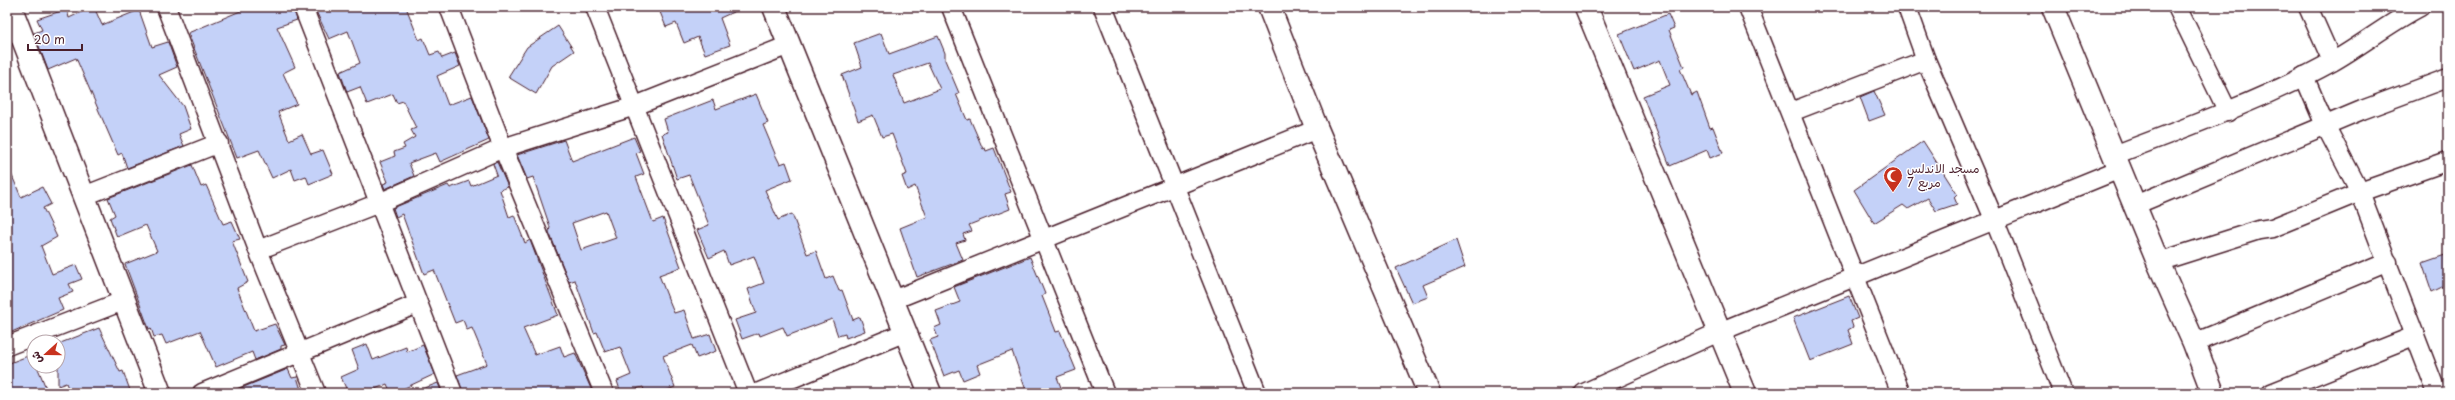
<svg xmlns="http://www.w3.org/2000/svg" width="2455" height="400" viewBox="0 0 2455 400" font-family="'Playpen Sans','Playpen Sans Arabic',sans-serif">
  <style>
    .building { fill: #c4d1f8; stroke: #4a1f2b; fill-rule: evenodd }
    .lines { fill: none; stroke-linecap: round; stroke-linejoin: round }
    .minor-casing { stroke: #4a1f2b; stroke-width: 21 }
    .tertiary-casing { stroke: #4a1f2b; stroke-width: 25 }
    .minor { stroke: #fff; stroke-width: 18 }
    .tertiary { stroke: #fff; stroke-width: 22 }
    .labels { text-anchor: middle; stroke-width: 3; stroke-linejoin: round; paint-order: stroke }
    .poi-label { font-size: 12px; fill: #4a1f2b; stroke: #fff; text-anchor: start }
  </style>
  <rect width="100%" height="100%" fill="#fff"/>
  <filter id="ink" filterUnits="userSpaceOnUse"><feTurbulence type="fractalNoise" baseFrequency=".025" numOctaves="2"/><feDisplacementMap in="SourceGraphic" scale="8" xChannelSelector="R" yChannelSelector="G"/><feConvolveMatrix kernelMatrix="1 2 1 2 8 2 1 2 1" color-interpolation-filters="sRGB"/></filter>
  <g filter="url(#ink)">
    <g class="building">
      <path d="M92,7H94L102,25L139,10L152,47L168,42L177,67L159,75L183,106L191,129L179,134L184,146L127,168L122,153L118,155L76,58L48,70L34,33L42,30L37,19L67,9L69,18Z"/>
      <path d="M250,7H293L297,20L277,27L295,67L283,73L297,104L278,112L289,140L302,134L311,154L323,150L333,174L309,184L306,176L295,180L291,169L272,178L259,150L237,158L188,33Z"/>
      <path d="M314,7H406L419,40L423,38L430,55L439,52L442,58L455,53L460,66L437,76L448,105L472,96L489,140L440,162L436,153L409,163L414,176L385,189L383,184L388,182L380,162L395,156L394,152L405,148L403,144L415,137L411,130L416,128L403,101L397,103L393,94L367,104L360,87L347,92L340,72L360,63L348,31L329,39Z"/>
      <path d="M658,7H744L720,18L730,45L705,54L698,37L684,43L676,23L666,27Z"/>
      <path d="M1668,14L1674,28L1669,30L1684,67L1680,69L1691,95L1697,92L1710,128L1713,127L1723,153L1710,158L1707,150L1670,166L1643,96L1670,85L1660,60L1634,71L1619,34Z"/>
      <path d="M558,26L574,51L552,66L536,94L508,77L527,47Z"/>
      <path d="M881,33L889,54L938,36L945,53V60L959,93L956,94L967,120L970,119L983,149L985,148L986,151L994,148L1011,192L1005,194L1010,209L969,225L972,231L963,234L965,240L956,243L963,260L917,277L900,228L927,217L915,186L907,190L902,176L907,174L892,134L882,137L873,115L858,121L842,75L862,67L854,43ZM928,63L940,89L904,103L893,75Z"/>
      <path d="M1874,91L1885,115L1869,121L1860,97Z"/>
      <path d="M756,94L768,123L763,125L776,156L780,164L786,162L792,179L765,190L778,220L792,214L807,254L816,251L826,279L833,276L839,291L842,290L853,320L860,317L865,331L846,338L845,334L838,336L832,319L787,336L783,327L760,336L759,333L742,339L735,320L756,313L748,289L764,283L754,256L729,265L724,251L709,258L697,230L709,225L689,175L677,179L662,134L668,132L664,119L713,100L716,109Z"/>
      <path d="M634,137L640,151L636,153L644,174L636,177L653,222L663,218L681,267L659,275L669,301L674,313L684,310L694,339L710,334L716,351L697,358L692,345L663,356L675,387L660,393H645L643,387L621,393L617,381L631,375L620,347L605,352L597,332L594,333L575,280L569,282L549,232L550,227L533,177L527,179L517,155L564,140L572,161ZM606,211L616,238L581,250L572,223Z"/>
      <path d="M1923,141L1957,194L1954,197L1957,204L1936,211L1928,198L1908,209L1903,205L1874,223L1854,190Z"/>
      <path d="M497,162L508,187L500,190L509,217L514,215L525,243L530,240L558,315L523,328L535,355L560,346L564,357L575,353L593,393H463L457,375L487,364L472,328L467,330L463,320L455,323L434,270L424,274L402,214L396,217L393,208L448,185L450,188L469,181L471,186L497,175L493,164Z"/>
      <path d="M7,164L21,197L42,187L51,204L43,208L57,237L41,246L52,274L76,265L82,279L69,284L73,292L58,298L63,310L7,334Z"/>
      <path d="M192,165L201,187L206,185L223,224L232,221L240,239L232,241L248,282L237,288L254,331L275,324L285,345L281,346V349L255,360L252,352L216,367L200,331L166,344L162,335L154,337L151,328L149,329L125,264L157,251L146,225L117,237L110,218L115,215L108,198Z"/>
      <path d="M1456,240L1465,267L1423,285L1428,297L1412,303L1396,268Z"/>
      <path d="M2448,254V284L2432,292L2422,263Z"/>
      <path d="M1030,257L1045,294L1042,296L1055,329L1056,332L1060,331L1076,370L1057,377L1062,390L1054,393H1027L1012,351L977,365L980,373L963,380L959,370L944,376L930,340L938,337L934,328L941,325L936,311L960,302L954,287Z"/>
      <path d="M1849,296L1858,318L1851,321L1853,327L1848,330L1853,344L1810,361L1793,318Z"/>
      <path d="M99,328L120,372L123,371L131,393H70L66,383L58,386V344Z"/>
      <path d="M367,344L373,360L406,347L407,352L423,345L435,374L394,393H391L387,384L366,393H348L341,377L359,369L352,350Z"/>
      <path d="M33,354L34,366H37L48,393H7V364Z"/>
      <path d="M288,369L292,378L297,377L302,393H229Z"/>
      <path d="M438,383L442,393H414V392Z"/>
    </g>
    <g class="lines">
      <defs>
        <g id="minor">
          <path d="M166,7L258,250L316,393"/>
          <path d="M303,7L453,393"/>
          <path d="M449,7L503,148L604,393"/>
          <path d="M595,7L748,393"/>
          <path d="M951,7L1105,393"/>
          <path d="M1103,7L1257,393"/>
          <path d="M1748,7L1901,393"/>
          <path d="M1907,7L1926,60L1994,219L2063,393"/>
          <path d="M2177,7L2228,112"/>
          <path d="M2308,7L2332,61"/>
          <path d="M2304,76L2325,125L2360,192L2437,393"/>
          <path d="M1791,112L1926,60"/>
          <path d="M2114,155C2188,127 2262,100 2332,62C2362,45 2389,23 2420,7"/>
          <path d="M84,196L219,143"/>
          <path d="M2135,205L2362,110L2448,78"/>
          <path d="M258,250L379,203L503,148L635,106L789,45"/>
          <path d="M2158,262L2259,230L2272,228L2360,192L2448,161"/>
          <path d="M893,300L1317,129"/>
          <path d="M2194,343L2388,262"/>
          <path d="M7,346L123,301"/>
          <path d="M202,393L417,304"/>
          <path d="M757,393L906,332"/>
          <path d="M1584,393L1719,332L2120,169"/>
          <path d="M2271,393L2414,336"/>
        </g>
        <g id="tertiary">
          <path d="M774,7L930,393"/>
          <path d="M1269,7L1317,129L1429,393"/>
          <path d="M1586,7L1745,393"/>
          <path d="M2053,7L2158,262L2194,343L2213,393"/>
          <path d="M12,11L160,393"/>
        </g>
      </defs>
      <use href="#minor" class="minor-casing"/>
      <use href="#tertiary" class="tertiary-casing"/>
      <use href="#minor" class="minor"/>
      <use href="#tertiary" class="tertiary"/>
    </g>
  </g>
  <defs>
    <symbol id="mosque-pin" viewBox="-11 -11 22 30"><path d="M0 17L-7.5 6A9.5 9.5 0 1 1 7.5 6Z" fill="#c8321e" stroke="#fff"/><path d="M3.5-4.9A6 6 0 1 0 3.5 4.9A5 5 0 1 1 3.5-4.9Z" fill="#fff"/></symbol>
  </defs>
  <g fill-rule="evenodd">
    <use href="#mosque-pin" x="1882" y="165" width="22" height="30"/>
  </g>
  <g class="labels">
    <g class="poi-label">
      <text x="1907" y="173">مسجد الاندلس<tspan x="1907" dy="14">مربع 7</tspan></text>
    </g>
  </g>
  <rect width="2455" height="400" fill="none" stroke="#fff" stroke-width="24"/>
  <rect x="12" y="12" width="2431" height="376" fill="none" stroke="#4a1f2b" stroke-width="1.5" filter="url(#ink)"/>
  <g transform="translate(46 354) rotate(249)"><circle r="19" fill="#ffffff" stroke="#b7a5aa"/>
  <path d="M0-3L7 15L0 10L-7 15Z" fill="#c8321e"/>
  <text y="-6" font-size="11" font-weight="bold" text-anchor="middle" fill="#4a1f2b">ش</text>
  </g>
  <path d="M28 44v6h54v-6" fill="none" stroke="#4a1f2b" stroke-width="2"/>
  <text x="34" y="44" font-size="12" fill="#4a1f2b" stroke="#ffffff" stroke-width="3" paint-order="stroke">20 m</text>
</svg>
